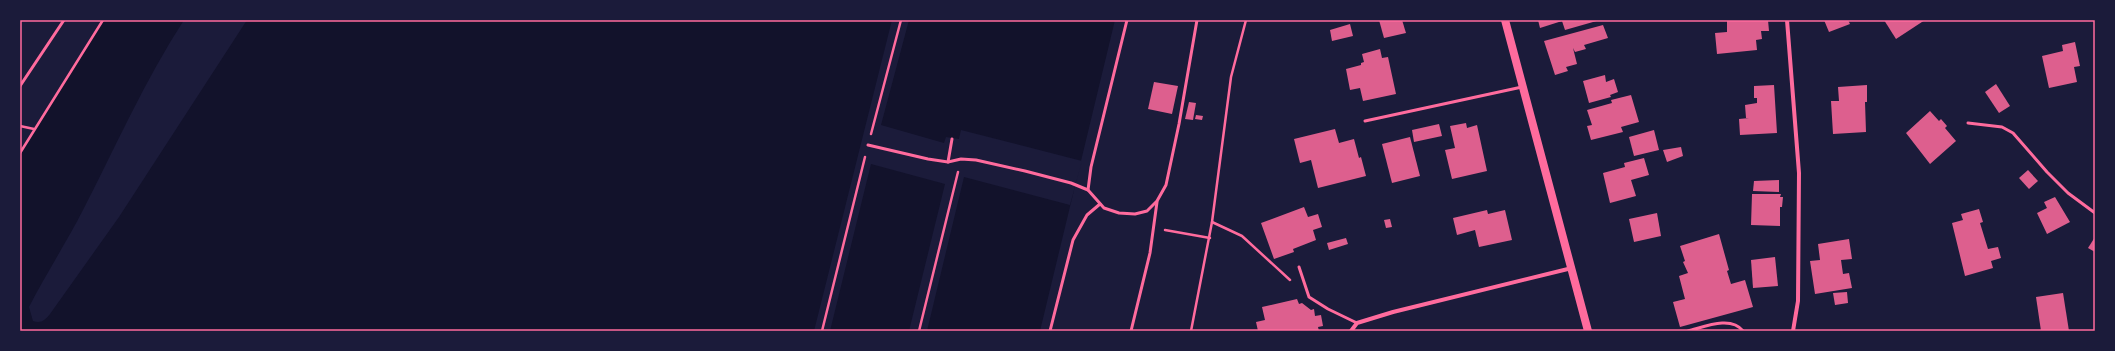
<svg xmlns="http://www.w3.org/2000/svg" width="2115" height="351" viewBox="0 0 2115 351" font-family="Rubik,sans-serif">
  <style>
    .water { fill: #12122b }
    .pier { fill: #1b1b3a }
    .building { fill: #dd5f8e }
    .lines { fill: none; stroke-linecap: round; stroke-linejoin: round }
    .path { stroke: #ff6b9d; stroke-width: 2.5 }
    .service { stroke: #ff6b9d; stroke-width: 3 }
    .minor { stroke: #ff6b9d; stroke-width: 4 }
    .secondary { stroke: #ff6b9d; stroke-width: 8 }
    .neatline { fill: none; stroke: #ff6b9d; stroke-width: 1.5 }
  </style>
  <rect width="100%" height="100%" fill="#1b1b3a"/>
  <path class="water" d="M104,20H184C145,80 116,146 83,210C66,243 46,274 29,307L33,321C41,324 45,320 50,314L119,217L247,20H1115L1040,331H20V156Z"/>
  <path class="pier" d="M892,20H909L881,125L944,143L946,137L959,139L961,130L1082,161L1070,205L964,177L927,331H909L945,184L871,164L830,331H814Z"/>
  <g class="building">
    <path d="M1379,20H1402L1406,33L1384,38Z"/>
    <path d="M1538,20H1600L1565,30L1562,21L1540,28Z"/>
    <path d="M1727,20H1768L1769,31H1761L1762,39L1756,40L1757,50L1717,54L1715,33L1727,32Z"/>
    <path d="M1824,20H1848L1850,24L1829,32Z"/>
    <path d="M1884,20H1925L1896,39Z"/>
    <path d="M1350,24L1353,36L1332,41L1330,30Z"/>
    <path d="M1603,25L1608,38L1584,45L1586,49L1575,52L1573,48L1577,64L1566,67L1568,71L1555,75L1544,41Z"/>
    <path d="M2075,42L2080,66L2074,67L2077,82L2049,88L2042,56L2063,51L2062,45Z"/>
    <path d="M1380,49L1382,58L1388,57L1396,94L1363,101L1360,88L1350,90L1346,69L1361,65V63L1364,62L1362,54Z"/>
    <path d="M1605,75L1606,82L1614,79L1618,92L1610,95L1611,97L1589,103L1583,81Z"/>
    <path d="M1154,82L1178,86L1172,114L1148,109Z"/>
    <path d="M1996,84L2010,106L1999,113L1985,92Z"/>
    <path d="M1774,85L1777,133L1740,135L1739,119L1749,118H1746L1745,105L1757,103V98H1754V86Z"/>
    <path d="M1867,85V102H1865L1866,132L1833,134L1831,101H1839L1838,87Z"/>
    <path d="M1631,95L1639,122L1621,127L1623,132L1591,140L1587,126L1592,125L1587,110L1612,103L1611,100Z"/>
    <path d="M1189,102L1196,103L1193,120L1185,119Z"/>
    <path d="M1930,111L1939,121L1941,119L1947,126L1945,128L1956,141L1930,164L1906,133Z"/>
    <path d="M1196,115L1203,116L1202,120L1195,119Z"/>
    <path d="M1466,123L1467,128L1477,125L1487,171L1452,179L1445,150L1455,148L1450,126Z"/>
    <path d="M1439,124L1442,136L1414,142L1412,130Z"/>
    <path d="M1335,129L1339,143L1354,139L1359,158L1361,157L1366,176L1318,188L1311,160L1300,163L1294,139Z"/>
    <path d="M1654,130L1659,150L1634,156L1629,137Z"/>
    <path d="M1410,137L1420,176L1392,183L1382,144Z"/>
    <path d="M1681,147L1683,156L1667,162L1663,150Z"/>
    <path d="M1644,158L1649,175L1631,180L1636,196L1610,203L1603,173L1625,167L1624,163Z"/>
    <path d="M2028,170L2038,181L2029,189L2019,178Z"/>
    <path d="M1779,180V192L1753,191L1754,181Z"/>
    <path d="M1752,194H1781L1780,197H1783L1782,207H1780V226L1751,225Z"/>
    <path d="M2055,197L2070,222L2047,234L2037,213L2047,208L2044,202Z"/>
    <path d="M1304,207L1308,217L1318,214L1322,227L1313,230L1316,240L1293,249L1294,252L1274,259L1261,223Z"/>
    <path d="M1979,209L1983,222L1980,223L1988,249L1998,247L2001,258L1991,261L1993,268L1965,276L1952,223L1963,220L1961,214Z"/>
    <path d="M1487,210L1488,214L1505,210L1512,240L1479,247L1475,230L1457,235L1453,218Z"/>
    <path d="M1657,213L1661,236L1634,242L1629,219Z"/>
    <path d="M1390,219L1392,227L1386,228L1384,220Z"/>
    <path d="M1719,234L1729,270L1727,271L1731,284L1745,280L1753,307L1680,327L1673,302L1685,299L1679,276L1688,273L1683,262L1685,261L1680,246Z"/>
    <path d="M2095,237V252L2088,248Z"/>
    <path d="M1346,238L1348,244L1329,250L1327,243Z"/>
    <path d="M1849,239L1852,259L1841,260L1843,274L1849,273L1852,288L1815,294L1810,261L1820,260L1818,244Z"/>
    <path d="M1775,257L1778,286L1753,288L1751,260Z"/>
    <path d="M1847,292L1848,303L1835,305L1833,293Z"/>
    <path d="M2063,293L2069,331H2041L2036,297Z"/>
    <path d="M1297,299L1299,304L1302,303L1311,310L1314,309L1315,316L1321,315L1323,326L1318,327L1319,331H1258L1256,322L1265,320L1262,307Z"/>
  </g>
  <g class="lines">
    <g class="path">
      <path d="M20,126L34,129"/>
      <path d="M871,134L901,20"/>
      <path d="M20,153L103,20"/>
      <path d="M1212,222L1242,236L1290,280"/>
      <path d="M1165,230L1210,238"/>
      <path d="M822,331L865,157"/>
      <path d="M919,331L958,172"/>
      <path d="M1191,331L1212,222L1231,77L1246,20"/>
    </g>
    <g class="service">
      <path d="M20,86L64,20"/>
      <path d="M1365,121L1522,87"/>
      <path d="M1968,123L2002,127L2013,133L2047,172L2068,193L2095,213"/>
      <path d="M868,145L928,159L948,162L961,159L976,160L1025,171L1071,183L1088,190L1104,208L1119,213L1135,214L1147,211L1157,201L1166,185L1179,124L1197,20"/>
      <path d="M948,162L952,139"/>
      <path d="M1088,190L1091,167L1127,20"/>
      <path d="M1299,267L1309,297L1328,309L1357,323"/>
      <path d="M1050,331L1073,240L1087,215L1100,204"/>
      <path d="M1131,331L1150,253L1157,202"/>
      <path d="M1688,331C1704,327 1731,315 1743,331"/>
    </g>
    <g class="minor">
      <path d="M1787,20L1799,173L1798,301L1793,331"/>
      <path d="M1351,331L1357,323L1393,312L1572,268"/>
    </g>
    <path class="secondary" d="M1505,20L1588,331"/>
  </g>
  <rect width="2115" height="351" fill="none" stroke="#1b1b3a" stroke-width="42"/>
  <rect x="21" y="21" width="2073" height="309" class="neatline"/>
</svg>
